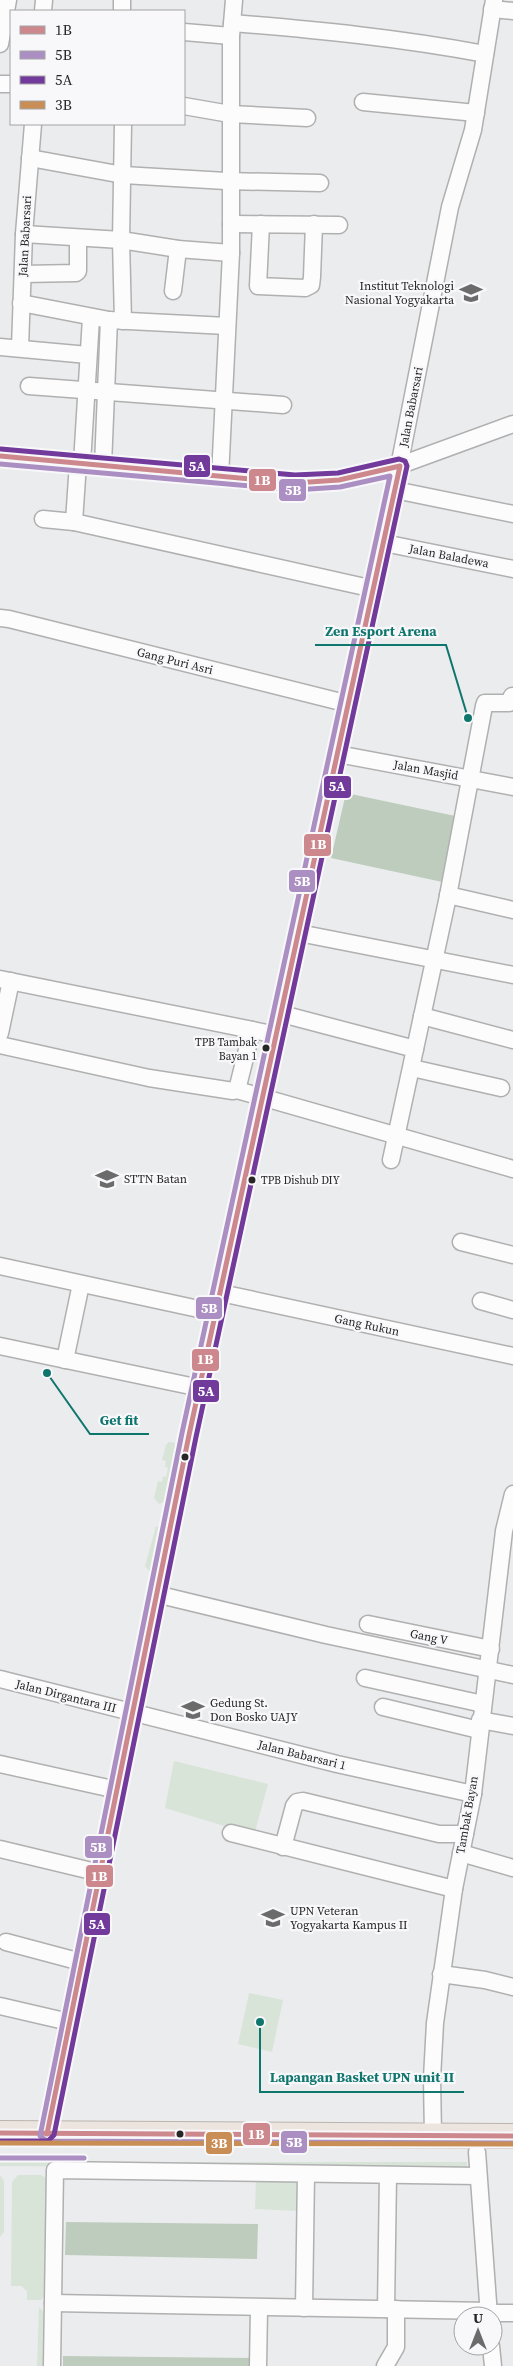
<svg xmlns="http://www.w3.org/2000/svg" width="513" height="2366" viewBox="0 0 513 2366" font-family="'Source Serif 4',serif">
  <style>
    .green { fill: #d9e4d9 }
    .forest { fill: #beccbe }
    .lines { fill: none; stroke-linecap: round; stroke-linejoin: round }
    .minor-casing { stroke: #b0b0b1; stroke-width: 19 }
    .highway-casing { stroke: #bbb4ae; stroke-width: 26 }
    .minor { stroke: #fcfcfc; stroke-width: 16 }
    .highway { stroke: #ece4df; stroke-width: 24 }
    .bus-1-casing { stroke: #f8f8fb; stroke-width: 9 }
    .bus-2-casing { stroke: #f8f8fb; stroke-width: 9 }
    .bus-3-casing { stroke: #f8f8fb; stroke-width: 9 }
    .bus-4-casing { stroke: #f8f8fb; stroke-width: 9 }
    .bus-1 { stroke: #cc888c; stroke-width: 5 }
    .bus-2 { stroke: #ab8fc2; stroke-width: 5 }
    .bus-3 { stroke: #723a9b; stroke-width: 5 }
    .bus-4 { stroke: #c98d56; stroke-width: 5 }
    .bus-dot { fill: #262627; stroke: #f8f8fb; stroke-width: 2 }
    .labels { text-anchor: middle; stroke-width: 4.5; stroke-linejoin: round; paint-order: stroke }
    .bus-label { font-size: 11px; fill: #262627; stroke: #f8f8fb; text-anchor: end }
    .street-label { font-size: 12px; fill: #262627; stroke: #f8f8fb }
    .poi-label { font-size: 12px; fill: #262627; stroke: #f8f8fb; text-anchor: start }
    .leader { fill: none; stroke: #0f766e; stroke-width: 2 }
    .callout-dot { fill: #0f766e; stroke: #f8f8fb; stroke-width: 2 }
    .callout-label { font-size: 14px; text-anchor: middle; font-weight: bold; fill: #0f766e; stroke: #f8f8fb; stroke-width: 4.5; stroke-linejoin: round; paint-order: stroke }
    .line-badge { stroke: #f8f8fb; stroke-width: 2 }
    .badge-label { font-size: 14px; text-anchor: middle; font-weight: bold; fill: #fff }
  </style>
  <rect width="100%" height="100%" fill="#ebeced"/>
  <g class="green">
    <path d="M169,1442L176,1443L172,1461L174,1462L166,1501L159,1504L154,1498L158,1481L162,1482L163,1476L166,1477L168,1468L165,1467L166,1461L162,1460L166,1445Z"/>
    <path d="M156,1526L162,1529L154,1569L149,1571L145,1566Z"/>
    <path d="M174,1761L268,1784L254,1835L165,1808Z"/>
    <path d="M249,1993L283,2000L272,2052L238,2044Z"/>
    <path d="M0,2162H467V2169L0,2166Z"/>
    <path d="M0,2175L4,2181V2232L0,2237Z"/>
    <path d="M18,2175H41L48,2179V2292L41,2300H27V2291L21,2286H11L12,2182Z"/>
    <path d="M256,2180L298,2181L299,2211L255,2209Z"/>
    <path d="M39,2307L47,2316L46,2366H37Z"/>
  </g>
  <g class="forest">
    <path d="M346,793L460,817L447,883L331,858Z"/>
    <path d="M66,2222L258,2224L257,2259L65,2255Z"/>
    <path d="M63,2356L252,2358V2366H63Z"/>
  </g>
  <g class="lines">
    <defs>
      <g id="minor">
        <path d="M122,0V11"/>
        <path d="M492,9L513,11"/>
        <path d="M43,11L44,0"/>
        <path d="M232,23C318,30 400,38 485,54"/>
        <path d="M184,32L231,36"/>
        <path d="M0,44L8,0"/>
        <path d="M0,84H11"/>
        <path d="M363,102L476,113"/>
        <path d="M184,106L230,114L307,118"/>
        <path d="M123,124L121,240L123,321"/>
        <path d="M30,158L123,175L226,181L320,183"/>
        <path d="M231,224L339,225"/>
        <path d="M261,224L258,286L305,288L311,285L312,277L314,224"/>
        <path d="M24,234L121,240L178,249L231,253"/>
        <path d="M23,274L76,273L78,271V238"/>
        <path d="M173,291L178,249"/>
        <path d="M21,303L109,320L227,326"/>
        <path d="M0,347L88,355"/>
        <path d="M20,348L24,234L33,124"/>
        <path d="M29,386L283,405"/>
        <path d="M0,456L253,481L325,482L387,470L513,424"/>
        <path d="M82,463L91,318"/>
        <path d="M103,465L109,320"/>
        <path d="M220,477L231,253V36L234,0"/>
        <path d="M395,490L513,514"/>
        <path d="M43,519L74,522L374,589"/>
        <path d="M74,522L78,463"/>
        <path d="M384,543L513,569"/>
        <path d="M0,618L9,619L349,704"/>
        <path d="M338,754L513,787"/>
        <path d="M448,895L513,910"/>
        <path d="M299,933L513,975"/>
        <path d="M0,979L277,1035"/>
        <path d="M282,1014L415,1049"/>
        <path d="M422,1016L513,1040"/>
        <path d="M0,1033L11,981"/>
        <path d="M0,1045L149,1078L233,1091L237,1090L513,1169"/>
        <path d="M412,1068L501,1088"/>
        <path d="M237,1090L252,1030"/>
        <path d="M391,1160L447,901L484,706L485,703H509L512,696"/>
        <path d="M461,1242L513,1255"/>
        <path d="M0,1266L217,1313"/>
        <path d="M221,1293L513,1356"/>
        <path d="M481,1301L513,1310"/>
        <path d="M0,1346L200,1388"/>
        <path d="M65,1360L81,1284"/>
        <path d="M156,1594L326,1635L513,1675"/>
        <path d="M368,1624L491,1649"/>
        <path d="M365,1678L483,1704"/>
        <path d="M0,1679L337,1764L473,1794"/>
        <path d="M383,1707L479,1730"/>
        <path d="M480,1720L513,1726"/>
        <path d="M0,1764L117,1790"/>
        <path d="M231,1833L454,1889"/>
        <path d="M283,1847L294,1806L297,1802L303,1801L439,1834H465"/>
        <path d="M0,1849L100,1873"/>
        <path d="M461,1853L513,1868"/>
        <path d="M6,1942L81,1962"/>
        <path d="M441,1974L485,1980L513,1987"/>
        <path d="M0,2006L69,2022"/>
        <path d="M47,2134L189,1435L384,543L450,207L473,130L494,0"/>
        <path d="M433,2136L432,2078L435,2023L454,1889L473,1794L504,1531L513,1494"/>
        <path d="M477,2152L489,2316"/>
        <path d="M53,2303L489,2311"/>
        <path d="M304,2308L306,2174"/>
        <path d="M386,2309L388,2175"/>
        <path d="M489,2313H513"/>
        <path d="M491,2346L493,2366"/>
        <path d="M52,2366L55,2170L478,2176"/>
        <path d="M258,2366L259,2309"/>
        <path d="M385,2366L396,2347V2309"/>
      </g>
      <path id="highway" d="M0,2133L513,2136"/>
    </defs>
    <use href="#minor" class="minor-casing"/>
    <use href="#highway" class="highway-casing"/>
    <use href="#minor" class="minor"/>
    <use href="#highway" class="highway"/>
    <defs>
      <g id="bus-1">
        <path d="M0,456L295,483L339,480L400,466L189,1435L47,2134"/>
        <path d="M0,2133L513,2136"/>
      </g>
      <g id="bus-2">
        <path d="M0,464L295,490L340,487L390,476L182,1433L40,2136L47,2141L513,2143"/>
        <path d="M0,2158H84"/>
      </g>
      <path id="bus-3" d="M0,2141H48L54,2135L196,1437L407,466L405,461L399,459L338,473L295,475L1,449"/>
      <path id="bus-4" d="M0,2143L513,2144"/>
    </defs>
    <use href="#bus-1" class="bus-1-casing"/>
    <use href="#bus-2" class="bus-2-casing"/>
    <use href="#bus-3" class="bus-3-casing"/>
    <use href="#bus-4" class="bus-4-casing"/>
    <use href="#bus-1" class="bus-1"/>
    <use href="#bus-2" class="bus-2"/>
    <use href="#bus-3" class="bus-3"/>
    <use href="#bus-4" class="bus-4"/>
  </g>
  <defs>
    <symbol id="university-bare" viewBox="-9 -9 18 18"><path d="M0-5L7-2L0 1L-7-2ZM-4 1L0 2.5L4 1V4Q0 6-4 4Z" fill="#6b6b6c" stroke="#f8f8fb" stroke-width="2.5" paint-order="stroke"/></symbol>
  </defs>
  <g fill-rule="evenodd">
    <use href="#university-bare" x="455" y="277" width="32" height="32"/>
    <use href="#university-bare" x="91" y="1163" width="32" height="32"/>
    <use href="#university-bare" x="177" y="1694" width="32" height="32"/>
    <use href="#university-bare" x="257" y="1902" width="32" height="32"/>
  </g>
  <g class="bus-dot">
    <circle cx="266" cy="1048" r="4.5"/>
    <circle cx="252" cy="1180" r="4.5"/>
    <circle cx="185" cy="1457" r="4.5"/>
    <circle cx="180" cy="2134" r="4.5"/>
  </g>
  <g class="labels">
    <g class="bus-label">
      <text x="257" y="1046">TPB Tambak<tspan x="257" dy="14">Bayan 1</tspan></text>
      <text x="261" y="1184" text-anchor="start">TPB Dishub DIY</text>
    </g>
    <g class="street-label">
      <text transform="translate(25 236) rotate(-87)" y="4">Jalan Babarsari</text>
      <text transform="translate(411 407) rotate(-79)" y="4">Jalan Babarsari</text>
      <text transform="translate(449 556) rotate(11)" y="4">Jalan Baladewa</text>
      <text transform="translate(175 661) rotate(14)" y="4">Gang Puri Asri</text>
      <text transform="translate(426 770) rotate(10)" y="4">Jalan Masjid</text>
      <text transform="translate(367 1325) rotate(12)" y="4">Gang Rukun</text>
      <text transform="translate(429 1637) rotate(11)" y="4">Gang V</text>
      <text transform="translate(66 1696) rotate(14)" y="4">Jalan Dirgantara III</text>
      <text transform="translate(302 1755) rotate(14)" y="4">Jalan Babarsari 1</text>
      <text transform="translate(467 1815) rotate(-80)" y="4">Tambak Bayan</text>
    </g>
    <g class="poi-label">
      <text x="454" y="290" text-anchor="end">Institut Teknologi<tspan x="454" dy="14">Nasional Yogyakarta</tspan></text>
      <text x="124" y="1183">STTN Batan</text>
      <text x="210" y="1707">Gedung St.<tspan x="210" dy="14">Don Bosko UAJY</tspan></text>
      <text x="290" y="1915">UPN Veteran<tspan x="290" dy="14">Yogyakarta Kampus II</tspan></text>
    </g>
  </g>
  <path class="leader" d="M468 718L446 645H315M47 1373L90 1434H149M260 2022L260 2092H464"/>
  <g class="callout-dot">
    <circle cx="468" cy="718" r="5"/>
    <circle cx="47" cy="1373" r="5"/>
    <circle cx="260" cy="2022" r="5"/>
  </g>
  <g class="callout-label">
    <text x="381" y="636">Zen Esport Arena</text>
    <text x="119" y="1425">Get fit</text>
    <text x="362" y="2082">Lapangan Basket UPN unit II</text>
  </g>
  <g class="line-badge">
    <rect x="183" y="454" width="28" height="24" rx="5" fill="#723a9b"/>
    <rect x="248" y="468" width="29" height="24" rx="5" fill="#cc888c"/>
    <rect x="278" y="478" width="29" height="24" rx="5" fill="#ab8fc2"/>
    <rect x="323" y="775" width="29" height="24" rx="5" fill="#723a9b"/>
    <rect x="303" y="833" width="29" height="24" rx="5" fill="#cc888c"/>
    <rect x="288" y="869" width="28" height="24" rx="5" fill="#ab8fc2"/>
    <rect x="195" y="1296" width="28" height="24" rx="5" fill="#ab8fc2"/>
    <rect x="191" y="1348" width="29" height="24" rx="5" fill="#cc888c"/>
    <rect x="192" y="1379" width="28" height="24" rx="5" fill="#723a9b"/>
    <rect x="84" y="1835" width="29" height="24" rx="5" fill="#ab8fc2"/>
    <rect x="85" y="1864" width="29" height="24" rx="5" fill="#cc888c"/>
    <rect x="83" y="1912" width="28" height="24" rx="5" fill="#723a9b"/>
    <rect x="242" y="2122" width="29" height="24" rx="5" fill="#cc888c"/>
    <rect x="280" y="2130" width="28" height="24" rx="5" fill="#ab8fc2"/>
    <rect x="205" y="2131" width="28" height="24" rx="5" fill="#c98d56"/>
  </g>
  <g class="badge-label">
    <text x="197" y="471">5A</text>
    <text x="262" y="485">1B</text>
    <text x="293" y="495">5B</text>
    <text x="337" y="791">5A</text>
    <text x="318" y="849">1B</text>
    <text x="302" y="886">5B</text>
    <text x="209" y="1313">5B</text>
    <text x="205" y="1364">1B</text>
    <text x="206" y="1396">5A</text>
    <text x="98" y="1852">5B</text>
    <text x="99" y="1881">1B</text>
    <text x="97" y="1929">5A</text>
    <text x="256" y="2139">1B</text>
    <text x="294" y="2147">5B</text>
    <text x="219" y="2148">3B</text>
  </g>
  <rect x="10" y="10" width="175" height="115" fill="#f8f8fb" stroke="#a4a4a6"/>
  <rect x="20" y="26" width="25" height="8" fill="#cc888c" stroke="#a4a4a6"/>
  <text x="55" y="35" font-size="15" fill="#262627">1B</text>
  <rect x="20" y="51" width="25" height="8" fill="#ab8fc2" stroke="#a4a4a6"/>
  <text x="55" y="60" font-size="15" fill="#262627">5B</text>
  <rect x="20" y="76" width="25" height="8" fill="#723a9b" stroke="#a4a4a6"/>
  <text x="55" y="85" font-size="15" fill="#262627">5A</text>
  <rect x="20" y="101" width="25" height="8" fill="#c98d56" stroke="#a4a4a6"/>
  <text x="55" y="110" font-size="15" fill="#262627">3B</text>
  <g transform="translate(478 2331)"><circle r="24" fill="#f8f8fb" stroke="#a4a4a6"/>
  <path d="M0-4L9 19L0 12L-9 19Z" fill="#6b6b6c"/>
  <text y="-8" font-size="14" font-weight="bold" text-anchor="middle" fill="#262627">U</text>
  </g>
</svg>
